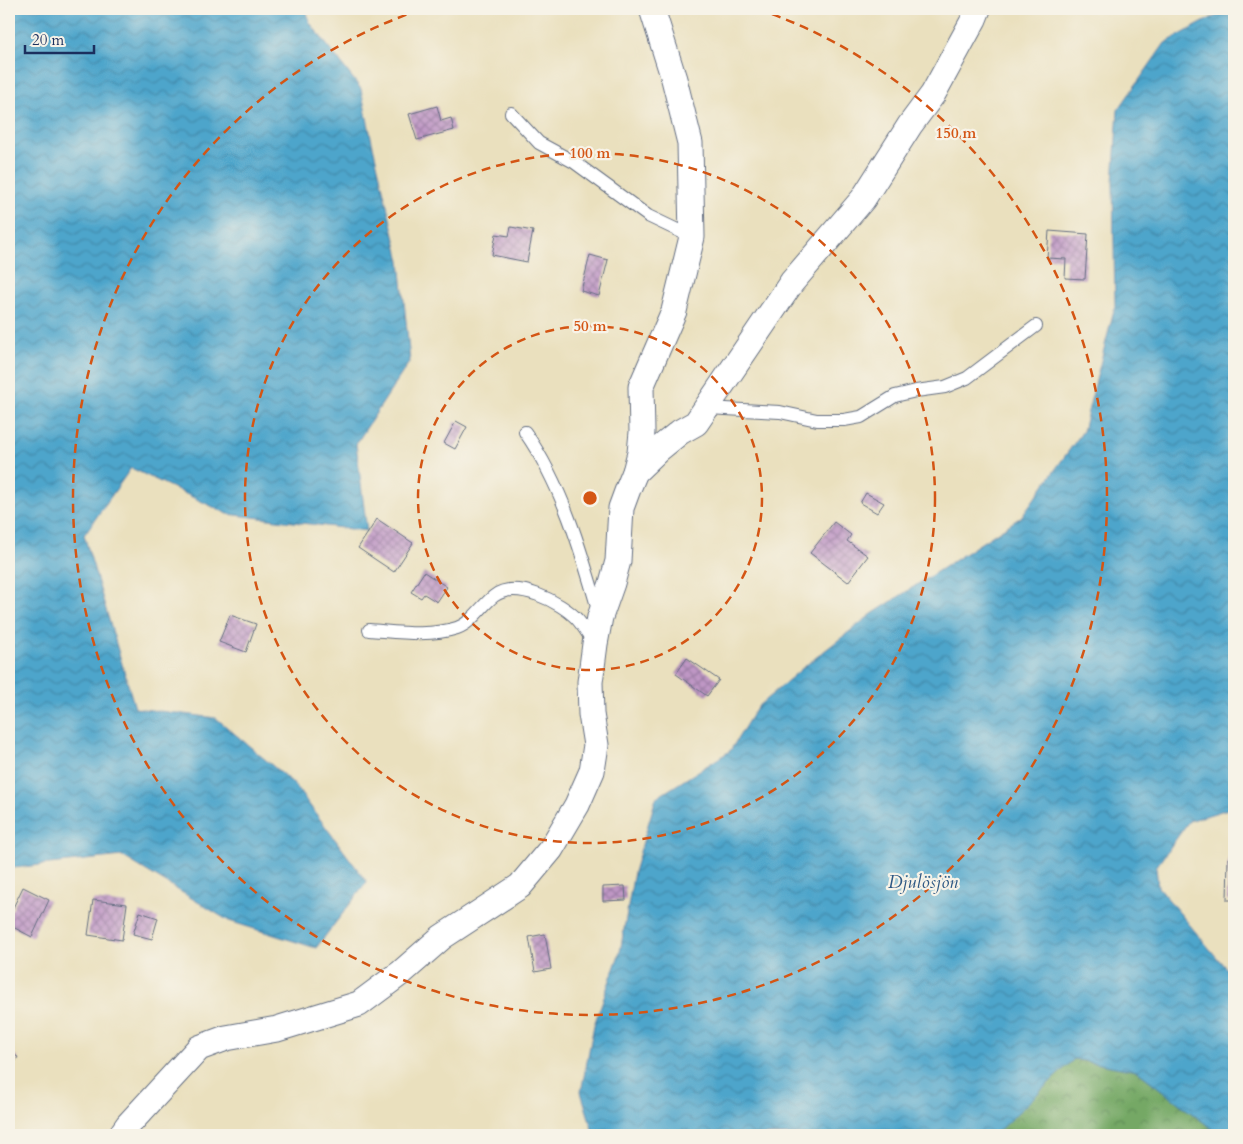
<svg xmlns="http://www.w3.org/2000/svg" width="1243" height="1144" viewBox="0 0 1243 1144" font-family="Cardo,serif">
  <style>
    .forest { fill: url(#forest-crowns); stroke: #486c62 }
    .water { fill: url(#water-waves); stroke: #346a94 }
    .building { fill: url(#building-cross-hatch) }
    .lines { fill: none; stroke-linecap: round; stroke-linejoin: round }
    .service-casing { stroke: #636d80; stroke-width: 14 }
    .minor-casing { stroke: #636d80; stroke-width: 27 }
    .service { stroke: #fff; stroke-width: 12 }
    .minor { stroke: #fff; stroke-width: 25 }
    .ring { fill: none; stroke: #d45514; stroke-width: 2.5; stroke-dasharray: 9 6 }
    .labels { text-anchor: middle; stroke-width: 4.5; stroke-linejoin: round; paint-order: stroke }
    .water-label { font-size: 18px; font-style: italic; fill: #2d5884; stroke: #f7f3e8 }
    .centre { fill: #d45514; stroke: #f7f3e8; stroke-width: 2.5 }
    .ring-label { font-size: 15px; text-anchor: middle; font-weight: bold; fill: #d45514; stroke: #f7f3e8; stroke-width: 4.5; stroke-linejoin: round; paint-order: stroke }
  </style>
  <defs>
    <pattern id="forest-crowns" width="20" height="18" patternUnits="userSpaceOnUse" patternTransform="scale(1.25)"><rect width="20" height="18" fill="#74a865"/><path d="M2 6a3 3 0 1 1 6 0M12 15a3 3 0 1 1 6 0" fill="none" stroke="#5e8956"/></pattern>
    <pattern id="water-waves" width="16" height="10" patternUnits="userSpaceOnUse" patternTransform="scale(1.25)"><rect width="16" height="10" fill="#4ea5cb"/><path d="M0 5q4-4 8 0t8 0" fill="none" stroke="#4087a8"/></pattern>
    <pattern id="building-cross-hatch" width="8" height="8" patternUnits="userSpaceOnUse" patternTransform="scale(1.25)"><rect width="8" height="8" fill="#bf97c5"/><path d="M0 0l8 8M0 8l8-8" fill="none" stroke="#9a7ca3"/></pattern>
  </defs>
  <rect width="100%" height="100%" fill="#f7f3e8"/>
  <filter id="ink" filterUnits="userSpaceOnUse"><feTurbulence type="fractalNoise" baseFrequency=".02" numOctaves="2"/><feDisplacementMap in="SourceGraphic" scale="10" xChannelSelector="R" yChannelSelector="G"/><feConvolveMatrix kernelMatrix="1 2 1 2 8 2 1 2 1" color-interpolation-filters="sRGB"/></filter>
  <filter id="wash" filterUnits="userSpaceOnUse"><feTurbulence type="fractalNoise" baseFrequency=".0096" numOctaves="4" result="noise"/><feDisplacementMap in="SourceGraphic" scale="20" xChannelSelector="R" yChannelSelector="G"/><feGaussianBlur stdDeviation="1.12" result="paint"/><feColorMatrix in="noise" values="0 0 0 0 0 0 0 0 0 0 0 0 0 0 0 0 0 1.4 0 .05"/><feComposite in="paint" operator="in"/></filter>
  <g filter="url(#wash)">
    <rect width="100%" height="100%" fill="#eae0be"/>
    <path class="forest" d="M1074,1059L1137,1071L1220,1135H994Z"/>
    <g class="water">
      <path d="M9,9H306L310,23L361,89L372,142L400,261L410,361L356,444L367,531L228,514L131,468L84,535L135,708L216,718L293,783L367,882L316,948L229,921L122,856L13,868L9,873Z"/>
      <path d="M1234,11V807L1189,821L1156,867L1158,887L1234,978V1135H1220L1137,1071L1074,1059L994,1135H594L581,1092L594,1025L620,952L634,872L656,798L730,751L757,707L805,666L872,614L1021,517L1083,431L1115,306L1113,182L1118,110L1165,43L1211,18Z"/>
    </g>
    <g id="blocks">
      <g class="building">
        <path d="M437,106L441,121L451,118L454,130L417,140L409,114Z"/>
        <path d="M511,227L533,231L527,262L492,255L496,234L509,236Z"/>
        <path d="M1049,231L1088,234L1085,279L1065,278L1066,259L1047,258Z"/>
        <path d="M590,255L608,260L599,296L581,291Z"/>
        <path d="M456,421L467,427L455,449L444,443Z"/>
        <path d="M866,493L884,503L877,513L860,503Z"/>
        <path d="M377,519L413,543L394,572L358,548Z"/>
        <path d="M834,522L851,535L847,541L868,556L848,582L810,553Z"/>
        <path d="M424,572L447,587L437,602L424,594L421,598L411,592Z"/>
        <path d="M230,615L256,624L246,652L219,642Z"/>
        <path d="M687,658L719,680L707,696L676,674Z"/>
        <path d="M1228,858H1234V900H1227Z"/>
        <path d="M625,886L626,900L603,901V887Z"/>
        <path d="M23,887L49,900L32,937L9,925V916Z"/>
        <path d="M93,900L127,904L122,940L88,935Z"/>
        <path d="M140,912L158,918L152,939L133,934Z"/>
        <path d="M545,934L551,969L535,972L529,937Z"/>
        <path d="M9,1052L18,1057L9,1073Z"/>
      </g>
    </g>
  </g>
  <g filter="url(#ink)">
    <use href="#blocks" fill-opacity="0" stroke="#636d80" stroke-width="1"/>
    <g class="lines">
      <defs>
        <g id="service">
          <path d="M511,113L539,143L574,162L648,216L692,237"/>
          <path d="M708,408L780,412L817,420H844L861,417L895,396L916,391L945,387L967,378L1036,326"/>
          <path d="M525,432C562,485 581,550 599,613"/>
          <path d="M369,630C397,632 429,637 457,628C472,623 482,605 494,596C516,579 561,602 577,619C584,627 589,636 595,644"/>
        </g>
        <g id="minor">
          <path d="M635,472L640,453L642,432L641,387L674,311L692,237L690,143L674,79L652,9"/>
          <path d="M121,1135L128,1125L199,1048L226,1038L277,1029L359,1004L402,972L442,937L520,886L551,849L577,805L592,771L596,745L591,714L590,682L595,644L600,617L612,583L618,561L621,508L628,489L635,472L659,449L680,432L696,423L792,282L863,199L910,125L933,94L974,19L978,9"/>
        </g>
      </defs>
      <use href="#service" class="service-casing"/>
      <use href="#minor" class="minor-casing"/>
      <use href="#service" class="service"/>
      <use href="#minor" class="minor"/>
    </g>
  </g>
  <g class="ring">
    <circle cx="590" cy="498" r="172"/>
    <circle cx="590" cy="498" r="345"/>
    <path d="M758 9A517 517 0 1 1 422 9"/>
  </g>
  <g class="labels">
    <g class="water-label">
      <text x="923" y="888">Djulösjön</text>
    </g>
  </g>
  <circle cx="590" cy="498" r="8" class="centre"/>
  <g class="ring-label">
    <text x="956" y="138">150 m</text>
    <text x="590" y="158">100 m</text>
    <text x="590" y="331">50 m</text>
  </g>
  <rect width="1243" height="1144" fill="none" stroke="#f7f3e8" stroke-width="30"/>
  <path d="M25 45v8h69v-8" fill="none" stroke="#1b2f5e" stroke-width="2.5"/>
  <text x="32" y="45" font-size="15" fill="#1b2f5e" stroke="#f7f3e8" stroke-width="4" paint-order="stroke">20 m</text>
</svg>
